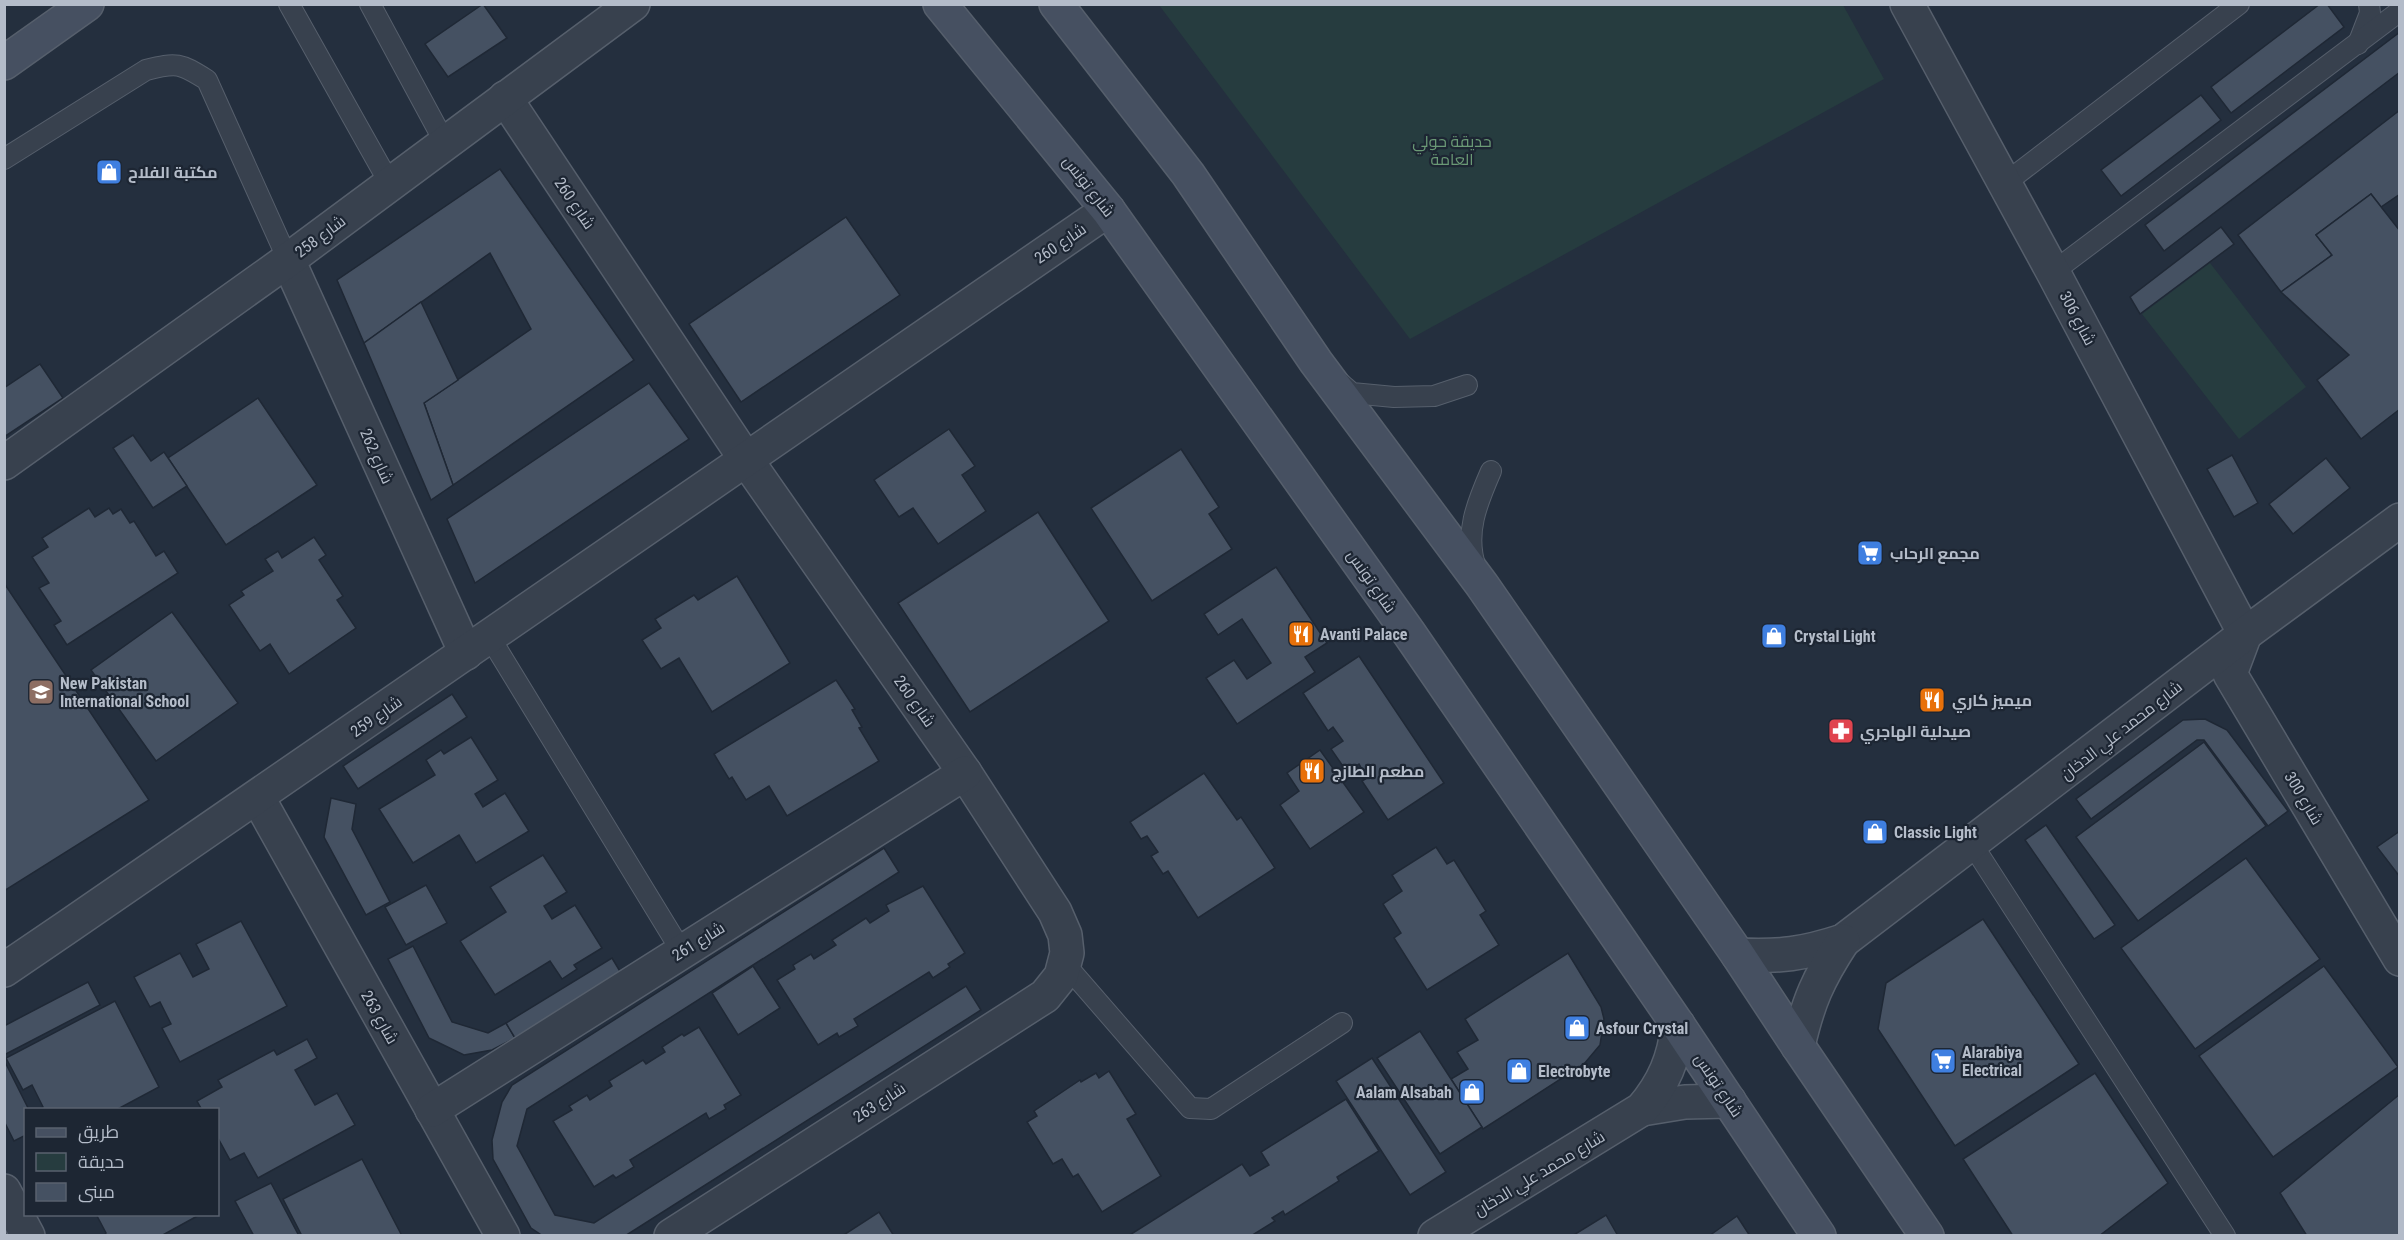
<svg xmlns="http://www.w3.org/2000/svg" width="2404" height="1240" viewBox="0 0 2404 1240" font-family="'Roboto Condensed',Cairo,sans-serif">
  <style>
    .green { fill: #263c3f }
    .building { fill: #455162; stroke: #1f2835; stroke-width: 1.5 }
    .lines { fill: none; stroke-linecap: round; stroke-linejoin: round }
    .service-casing { stroke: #565f6c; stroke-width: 22 }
    .minor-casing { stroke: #565f6c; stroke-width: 36 }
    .tertiary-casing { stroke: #565f6c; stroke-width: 36 }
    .secondary-casing { stroke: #565f6c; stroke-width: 36 }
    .service { stroke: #38414e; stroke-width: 20 }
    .minor { stroke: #38414e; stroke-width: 33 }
    .tertiary { stroke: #38414e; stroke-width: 33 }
    .secondary { stroke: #465061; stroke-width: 33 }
    .labels { text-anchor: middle; stroke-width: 4.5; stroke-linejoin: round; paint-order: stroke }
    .park-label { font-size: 16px; fill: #6b9a76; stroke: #1d2633 }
    .poi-label { font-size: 16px; font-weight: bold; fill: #b4bcc9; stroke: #1d2633; text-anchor: start }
    .street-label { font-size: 16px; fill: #b4bcc9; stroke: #1d2633 }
  </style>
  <rect width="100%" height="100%" fill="#242f3e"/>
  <g class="green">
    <path d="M1159,5H1843L1884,79L1410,339Z"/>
    <path d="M2210,263L2306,387L2239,439L2142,314Z"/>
  </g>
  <g class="building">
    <path d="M483,4L507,38L448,77L425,44Z"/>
    <path d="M2320,4H2327L2344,27L2231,113L2211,87Z"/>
    <path d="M2400,32V72L2164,251L2145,225Z"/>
    <path d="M2201,95L2221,120L2121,196L2101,170Z"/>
    <path d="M2400,110V194L2381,207L2371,194L2316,235L2332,255L2281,292L2238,235Z"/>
    <path d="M500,169L634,360L453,485L424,403L531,329L490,253L364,343L337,280Z"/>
    <path d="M2371,194L2400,231V409L2361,439L2317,380L2349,355L2281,292L2332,255L2316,235Z"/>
    <path d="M846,217L900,295L741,402L689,324Z"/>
    <path d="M2221,227L2234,244L2140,314L2130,297Z"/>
    <path d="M421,302L458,380L424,403L453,485L431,500L364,343Z"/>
    <path d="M40,364L63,398L4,437V388Z"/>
    <path d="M649,383L689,439L475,583L447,519Z"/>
    <path d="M258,398L317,485L226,545L168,458Z"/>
    <path d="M949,429L975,466L962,475L986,511L938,544L913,508L899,517L874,480Z"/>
    <path d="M133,435L151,461L164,452L187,486L153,508L113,448Z"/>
    <path d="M1181,449L1219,507L1209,514L1232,549L1152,601L1091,508Z"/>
    <path d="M2232,455L2258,503L2234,517L2207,469Z"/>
    <path d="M2326,458L2350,488L2293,534L2269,504Z"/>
    <path d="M89,508L95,517L109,508L113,514L121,509L130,523L134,521L156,556L164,551L178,573L67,645L54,625L61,621L39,588L49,583L32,557L48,547L42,538Z"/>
    <path d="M1038,512L1109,621L970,712L898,603Z"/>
    <path d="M314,537L326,555L319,560L343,596L337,600L356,628L289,674L270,644L260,651L229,605L244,595L241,591L273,571L265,559L278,551L282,558Z"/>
    <path d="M1276,567L1327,643L1305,657L1315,672L1237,724L1206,678L1234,660L1247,679L1271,663L1242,619L1218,635L1204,614Z"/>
    <path d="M737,576L790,663L712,712L679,658L661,669L642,640L661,628L655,619L694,595L698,600Z"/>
    <path d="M4,583L149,800L4,891Z"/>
    <path d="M172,612L238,703L156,761L91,670Z"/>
    <path d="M1359,656L1444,783L1388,820L1362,781L1367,778L1359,764L1347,772L1331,749L1343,741L1333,727L1328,731L1303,693Z"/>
    <path d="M836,680L855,709L852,710L862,727L859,728L879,761L787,816L769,786L746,800L732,777L729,779L714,754Z"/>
    <path d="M452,694L467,717L358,789L343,766Z"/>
    <path d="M2205,719L2227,730L2288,811L2268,826L2204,740H2197L2091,819L2076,799L2183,720Z"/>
    <path d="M471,737L498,780L475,794L483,807L505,793L529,831L476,863L459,835L413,863L379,809L435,775L426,760L441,750L444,754Z"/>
    <path d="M2204,742L2266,826L2138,921L2076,837Z"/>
    <path d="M1320,750L1364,812L1310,849L1280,805L1299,791L1287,773Z"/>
    <path d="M1204,773L1237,820L1241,817L1275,868L1198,918L1168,871L1163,874L1151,856L1158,852L1147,836L1141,839L1130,822Z"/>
    <path d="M331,798L356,804L352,829L390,902L366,915L324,837Z"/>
    <path d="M2046,825L2115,925L2094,939L2025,840Z"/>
    <path d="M2400,831V877L2377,847Z"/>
    <path d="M1436,847L1447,864L1454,860L1486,911L1480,915L1499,945L1427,990L1394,938L1401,933L1383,904L1402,891L1392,875Z"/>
    <path d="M884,848L899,872L527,1109L517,1146L555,1215L594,1223L966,986L981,1010L625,1236H543L531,1228L493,1159L492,1140L502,1102L512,1085Z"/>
    <path d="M543,855L567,892L544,906L552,919L575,905L602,948L574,965L577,969L562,979L550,961L495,995L460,941L506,912L490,887Z"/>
    <path d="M2246,858L2320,959L2195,1049L2121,948Z"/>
    <path d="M426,885L447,923L406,945L385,907Z"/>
    <path d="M923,886L965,953L948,964L950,967L933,978L929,972L854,1019L858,1026L839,1037L837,1033L818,1045L777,980L795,969L793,965L811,954L814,959L836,945L832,940L866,918L870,923L889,911L886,905Z"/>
    <path d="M1983,919L2079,1064L1955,1146L1878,1029L1886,983Z"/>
    <path d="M241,921L287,1006L180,1062L162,1028L171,1024L160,1002L150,1007L134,977L180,953L193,977L209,969L196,944Z"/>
    <path d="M413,946L452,1022L488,1033L506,1023L515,1038L492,1050L464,1055L429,1038L388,959Z"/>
    <path d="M1568,953L1601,1007L1604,1019L1600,1045L1584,1064L1483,1129L1451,1079L1468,1069L1457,1052L1478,1040L1465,1019Z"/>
    <path d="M612,958L621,973L515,1038L506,1023Z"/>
    <path d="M753,966L780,1008L738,1035L712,993Z"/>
    <path d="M2324,966L2398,1067L2273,1157L2199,1056Z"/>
    <path d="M88,982L100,1005L4,1055V1026Z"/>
    <path d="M115,1001L159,1087L116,1110H39L43,1107L32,1085L23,1090L6,1058Z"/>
    <path d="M699,1027L741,1095L724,1105L726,1109L709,1119L706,1113L630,1160L634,1167L616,1178L613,1175L594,1187L553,1121L572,1110L569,1106L587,1095L590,1100L612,1086L609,1081L643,1060L646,1064L665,1052L662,1047L682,1034L684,1036Z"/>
    <path d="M1420,1031L1482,1127L1440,1154L1377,1058Z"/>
    <path d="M307,1039L317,1058L295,1070L315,1105L337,1093L355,1125L258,1178L244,1153L230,1160L218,1138V1110H202L197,1101L222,1087L218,1080L274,1050L277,1055Z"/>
    <path d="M1372,1058L1446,1172L1410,1195L1336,1081Z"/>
    <path d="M4,1060L29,1110H26V1135L14,1141L4,1121Z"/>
    <path d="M1109,1071L1136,1114L1127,1119L1161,1176L1102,1212L1078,1174L1073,1177L1062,1159L1053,1164L1027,1122L1037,1116L1034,1111L1080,1080L1081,1082L1096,1073L1099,1078Z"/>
    <path d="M2095,1073L2168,1183L2099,1236H2013L1963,1159Z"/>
    <path d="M2400,1094V1236H2307L2280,1193Z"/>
    <path d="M1346,1099L1379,1151L1337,1177L1339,1181L1285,1215L1283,1211L1272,1218L1275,1221L1251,1236H1128L1242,1164L1250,1176L1269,1165L1261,1152Z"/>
    <path d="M362,1159L402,1236H302L283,1199Z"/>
    <path d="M271,1183L299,1236H254L235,1201Z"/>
    <path d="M879,1212L894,1236H842Z"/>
    <path d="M96,1214H201L161,1236H104L106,1233Z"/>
    <path d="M1606,1215L1618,1236H1572Z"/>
    <path d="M1737,1216L1750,1236H1709Z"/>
  </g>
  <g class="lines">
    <defs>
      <g id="service">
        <path d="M289,4L390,184"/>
        <path d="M370,4L445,143"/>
        <path d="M2358,44L2370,13L2369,4"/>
        <path d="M4,159L146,70C177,62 180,63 207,80L288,260"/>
        <path d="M2004,184L2239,4"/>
        <path d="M2053,272L2400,11"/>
        <path d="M1338,381L1352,393L1394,397L1434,396L1467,385"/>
        <path d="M1476,568C1464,534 1477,503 1491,471"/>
        <path d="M489,636L682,952"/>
        <path d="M1972,844L2225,1236"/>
        <path d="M1065,964L1190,1108L1211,1109L1342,1023"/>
      </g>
      <g id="minor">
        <path d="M1907,4L2053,272L2245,634L2230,674L2400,959"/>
        <path d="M505,98L745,458L965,773L1055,912L1065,935L1067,953L1061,976L1045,996L671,1236"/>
        <path d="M288,260L466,653"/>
        <path d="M4,463L288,260L633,4"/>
        <path d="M258,798L503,1236"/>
        <path d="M1738,955C1780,957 1803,954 1843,941L2245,634L2400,520"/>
        <path d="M4,970C374,719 740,462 1108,210"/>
        <path d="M1798,1046C1808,1002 1818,979 1843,941"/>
        <path d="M432,1110L965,773"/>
      </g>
      <g id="tertiary">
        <path d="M1642,1109L1685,1102L1729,1101"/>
        <path d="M4,1191L28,1236"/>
        <path d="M1435,1236L1642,1109C1664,1083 1674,1059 1678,1025"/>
      </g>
      <g id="secondary">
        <path d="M940,4L1108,210L1409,633L1678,1025L1819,1236"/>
        <path d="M1056,4L1188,174L1316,362L1482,585L1738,955L1798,1046L1927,1236"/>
        <path d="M4,63L87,4"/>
      </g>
    </defs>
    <use href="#service" class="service-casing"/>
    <use href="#minor" class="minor-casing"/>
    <use href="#tertiary" class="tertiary-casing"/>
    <use href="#secondary" class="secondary-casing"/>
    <use href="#service" class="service"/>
    <use href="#minor" class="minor"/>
    <use href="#tertiary" class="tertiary"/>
    <use href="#secondary" class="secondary"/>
  </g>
  <defs>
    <symbol id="shop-square" viewBox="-11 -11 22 22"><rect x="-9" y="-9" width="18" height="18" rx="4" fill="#3f7fe0" stroke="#1d2633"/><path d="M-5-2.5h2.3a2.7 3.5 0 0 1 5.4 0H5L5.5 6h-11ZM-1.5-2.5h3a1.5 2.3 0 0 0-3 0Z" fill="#fff"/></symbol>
    <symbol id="supermarket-square" viewBox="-11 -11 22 22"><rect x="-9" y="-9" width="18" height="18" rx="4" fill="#3f7fe0" stroke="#1d2633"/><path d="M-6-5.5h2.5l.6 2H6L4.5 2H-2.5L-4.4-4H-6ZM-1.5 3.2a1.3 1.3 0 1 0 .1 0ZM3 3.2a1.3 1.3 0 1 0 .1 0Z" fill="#fff"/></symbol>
    <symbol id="restaurant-square" viewBox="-11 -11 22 22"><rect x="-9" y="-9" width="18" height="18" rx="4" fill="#e8710a" stroke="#1d2633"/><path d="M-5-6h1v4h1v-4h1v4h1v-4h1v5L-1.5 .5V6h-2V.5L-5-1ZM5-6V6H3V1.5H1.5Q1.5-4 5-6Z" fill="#fff"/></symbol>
    <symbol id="school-square" viewBox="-11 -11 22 22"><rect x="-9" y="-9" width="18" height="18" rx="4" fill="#8d6e63" stroke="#1d2633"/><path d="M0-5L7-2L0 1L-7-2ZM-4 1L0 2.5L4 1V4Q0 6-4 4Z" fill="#fff"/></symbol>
    <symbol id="pharmacy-square" viewBox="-11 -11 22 22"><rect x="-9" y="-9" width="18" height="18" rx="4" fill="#e0444e" stroke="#1d2633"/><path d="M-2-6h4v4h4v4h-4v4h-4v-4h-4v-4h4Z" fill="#fff"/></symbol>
  </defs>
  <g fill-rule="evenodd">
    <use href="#shop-square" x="94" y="157" width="30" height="30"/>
    <use href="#supermarket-square" x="1855" y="538" width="30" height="30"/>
    <use href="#restaurant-square" x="1286" y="619" width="30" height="30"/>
    <use href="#shop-square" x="1759" y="621" width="30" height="30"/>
    <use href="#school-square" x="26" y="677" width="30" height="30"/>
    <use href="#restaurant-square" x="1917" y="685" width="30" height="30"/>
    <use href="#pharmacy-square" x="1826" y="716" width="30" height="30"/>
    <use href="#restaurant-square" x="1297" y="756" width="30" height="30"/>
    <use href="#shop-square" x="1860" y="817" width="30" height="30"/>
    <use href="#shop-square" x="1562" y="1013" width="30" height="30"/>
    <use href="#supermarket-square" x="1928" y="1046" width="30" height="30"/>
    <use href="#shop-square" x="1504" y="1056" width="30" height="30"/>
    <use href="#shop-square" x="1457" y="1077" width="30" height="30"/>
  </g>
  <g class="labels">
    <g class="park-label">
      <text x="1452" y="147">حديقة حولي<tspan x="1452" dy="18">العامة</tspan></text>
    </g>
    <g class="poi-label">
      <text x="128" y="178">مكتبة الفلاح</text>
      <text x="1890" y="559">مجمع الرحاب</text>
      <text x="1320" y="640">Avanti Palace</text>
      <text x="1794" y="642">Crystal Light</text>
      <text x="60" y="689">New Pakistan<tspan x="60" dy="18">International School</tspan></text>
      <text x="1952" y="706">ميميز كاري</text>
      <text x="1860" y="737">صيدلية الهاجري</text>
      <text x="1332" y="777">مطعم الطازج</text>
      <text x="1894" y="838">Classic Light</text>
      <text x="1596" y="1034">Asfour Crystal</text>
      <text x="1962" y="1058">Alarabiya<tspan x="1962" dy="18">Electrical</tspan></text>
      <text x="1538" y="1077">Electrobyte</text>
      <text x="1452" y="1098" text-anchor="end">Aalam Alsabah</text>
    </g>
    <g class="street-label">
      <text transform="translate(1089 186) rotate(52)" y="6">شارع تونس</text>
      <text transform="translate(575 203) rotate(56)" y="6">شارع 260</text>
      <text transform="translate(320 236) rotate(-37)" y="6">شارع 258</text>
      <text transform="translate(1060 243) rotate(-34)" y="6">شارع 260</text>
      <text transform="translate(2078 318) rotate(62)" y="6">شارع 306</text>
      <text transform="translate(377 456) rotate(66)" y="6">شارع 262</text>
      <text transform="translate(1372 581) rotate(55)" y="6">شارع تونس</text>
      <text transform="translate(915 701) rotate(55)" y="6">شارع 260</text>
      <text transform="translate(376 716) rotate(-35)" y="6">شارع 259</text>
      <text transform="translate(2121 730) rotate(-38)" y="6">شارع محمد علي الدخان</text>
      <text transform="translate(2304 798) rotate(59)" y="6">شارع 300</text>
      <text transform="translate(698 941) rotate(-32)" y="6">شارع 261</text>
      <text transform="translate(380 1017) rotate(61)" y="6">شارع 263</text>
      <text transform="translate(1719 1085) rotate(56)" y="6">شارع تونس</text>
      <text transform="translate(879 1102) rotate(-33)" y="6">شارع 263</text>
      <text transform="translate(1539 1173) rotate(-31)" y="6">شارع محمد علي الدخان</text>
    </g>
  </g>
  <rect width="2404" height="1240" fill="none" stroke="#b4bcc9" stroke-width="12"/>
  <rect x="24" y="1108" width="195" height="108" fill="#1d2633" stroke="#59626f" stroke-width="1.5"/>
  <rect x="36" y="1128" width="30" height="9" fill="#465061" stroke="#59626f" stroke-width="1.5"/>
  <text x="78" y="1138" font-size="18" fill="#b4bcc9">طريق</text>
  <rect x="36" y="1153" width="30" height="18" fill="#263c3f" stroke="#59626f" stroke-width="1.5"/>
  <text x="78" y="1168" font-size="18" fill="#b4bcc9">حديقة</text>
  <rect x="36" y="1183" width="30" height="18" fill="#455162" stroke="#59626f" stroke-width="1.5"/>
  <text x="78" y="1198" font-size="18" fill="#b4bcc9">مبنى</text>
</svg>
